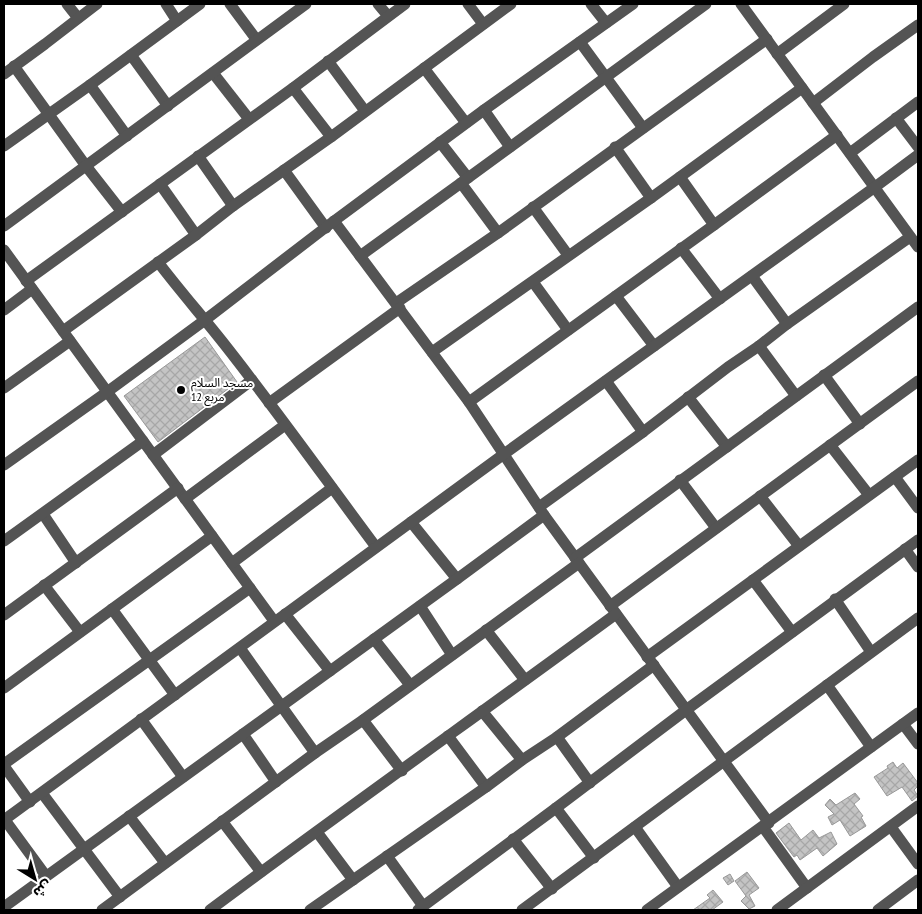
<svg xmlns="http://www.w3.org/2000/svg" width="922" height="914" viewBox="0 0 922 914" font-family="'PT Sans Narrow','Noto Sans Arabic',sans-serif">
  <style>
    .building { fill: url(#building-cross-hatch); stroke: #989898 }
    .lines { fill: none; stroke-linecap: round; stroke-linejoin: round }
    .minor { stroke: #545454; stroke-width: 11 }
    .poi-dot { fill: #000; stroke: #fff; stroke-width: 2 }
    .labels { text-anchor: middle; stroke-width: 4; stroke-linejoin: round; paint-order: stroke }
    .poi-label { font-size: 12px; fill: #000; stroke: #fff; text-anchor: start }
  </style>
  <defs>
    <pattern id="building-cross-hatch" width="8" height="8" patternUnits="userSpaceOnUse" patternTransform="scale(1.25)"><rect width="8" height="8" fill="#c4c4c4"/><path d="M0 0l8 8M0 8l8-8" fill="none" stroke="#a7a7a7"/></pattern>
  </defs>
  <rect width="100%" height="100%" fill="#fff"/>
  <g class="building">
    <path d="M205,337L237,382L158,442L124,396Z"/>
    <path d="M893,762L897,768L903,763L918,783V786L914,790L918,796L912,801L902,787L887,796L874,777L888,768L887,766Z"/>
    <path d="M855,793L860,799L854,804L863,816L861,817L866,826L850,836L840,820L832,825L828,817L834,814L825,805L830,799L836,805Z"/>
    <path d="M789,823L801,840L813,830L819,838L831,832L837,844L823,856L817,848L800,860L797,855L794,857L776,833Z"/>
    <path d="M747,872L759,888L749,895L755,906L749,909L741,901L746,896L735,881Z"/>
    <path d="M730,874L734,881L728,885L723,878Z"/>
    <path d="M713,890L723,902L712,910H693L710,898L707,895Z"/>
  </g>
  <g class="lines">
    <g class="minor">
      <path d="M67,4L78,18"/>
      <path d="M166,4L177,21"/>
      <path d="M230,4L256,39"/>
      <path d="M378,4L388,16"/>
      <path d="M468,4L483,24"/>
      <path d="M591,4L606,23"/>
      <path d="M741,4L918,247"/>
      <path d="M580,42L643,128"/>
      <path d="M777,54L844,4"/>
      <path d="M131,55L168,106"/>
      <path d="M328,61L365,111"/>
      <path d="M14,66L86,166L122,212"/>
      <path d="M424,68L466,123"/>
      <path d="M213,73L249,119"/>
      <path d="M4,74L45,44L97,4"/>
      <path d="M90,85L127,136"/>
      <path d="M293,88L331,137"/>
      <path d="M813,103L873,57L918,25"/>
      <path d="M484,110L510,147"/>
      <path d="M896,118L918,147"/>
      <path d="M440,142L468,178"/>
      <path d="M4,146L90,85L200,4"/>
      <path d="M615,147L651,198"/>
      <path d="M850,153L918,102"/>
      <path d="M198,156L233,206"/>
      <path d="M284,170L326,228"/>
      <path d="M680,177L714,225"/>
      <path d="M461,183L498,233"/>
      <path d="M160,184L196,235"/>
      <path d="M533,207L568,255"/>
      <path d="M334,221L469,402L544,515L769,823"/>
      <path d="M4,226L306,4"/>
      <path d="M681,248L720,299"/>
      <path d="M4,250L274,621"/>
      <path d="M360,256L461,183L706,4"/>
      <path d="M158,262C180,291 203,317 225,345C277,411 326,480 376,547"/>
      <path d="M752,276L787,324"/>
      <path d="M26,281L293,88L405,4"/>
      <path d="M533,282L568,330"/>
      <path d="M616,296L654,346"/>
      <path d="M396,303L498,233L767,39"/>
      <path d="M4,310L32,289"/>
      <path d="M63,331L196,235L233,206L331,137L511,4"/>
      <path d="M759,346L796,396"/>
      <path d="M432,352L651,198L802,88"/>
      <path d="M824,375L860,424"/>
      <path d="M606,381L643,432"/>
      <path d="M4,388L70,341"/>
      <path d="M688,397L727,447"/>
      <path d="M469,402L714,225L837,135"/>
      <path d="M269,403L400,308"/>
      <path d="M830,445L869,495"/>
      <path d="M153,455L252,380"/>
      <path d="M4,465L107,392L205,320L334,221L484,110L633,4"/>
      <path d="M895,477L918,508"/>
      <path d="M680,480L716,528"/>
      <path d="M760,496L799,546"/>
      <path d="M185,499L285,425"/>
      <path d="M539,507L643,432L728,367L759,346L787,324L910,237"/>
      <path d="M43,514L76,563"/>
      <path d="M411,522L457,579"/>
      <path d="M4,541L143,441"/>
      <path d="M905,549L918,567"/>
      <path d="M575,558L918,307"/>
      <path d="M232,563L332,488"/>
      <path d="M753,580L792,632"/>
      <path d="M44,585L80,632"/>
      <path d="M835,599L871,652"/>
      <path d="M420,606L452,655"/>
      <path d="M610,606L918,381"/>
      <path d="M112,609L175,695"/>
      <path d="M285,614L330,671"/>
      <path d="M4,615L178,488"/>
      <path d="M486,630L525,680"/>
      <path d="M374,639L410,685"/>
      <path d="M240,648L315,753"/>
      <path d="M647,657L918,460"/>
      <path d="M827,685L871,747"/>
      <path d="M4,688L212,536"/>
      <path d="M482,711L522,760"/>
      <path d="M141,719L183,777"/>
      <path d="M363,720L402,771"/>
      <path d="M903,724L918,744"/>
      <path d="M243,734L276,782"/>
      <path d="M448,736L486,787"/>
      <path d="M557,737L590,783"/>
      <path d="M4,764L250,588"/>
      <path d="M4,766L30,802"/>
      <path d="M42,793L120,897"/>
      <path d="M556,808L594,858"/>
      <path d="M129,816L165,863"/>
      <path d="M4,820L504,454L875,187L918,155"/>
      <path d="M5,820L46,876"/>
      <path d="M222,821L261,872"/>
      <path d="M635,827L678,887"/>
      <path d="M763,827L807,888"/>
      <path d="M891,827L918,864"/>
      <path d="M317,832L353,880"/>
      <path d="M513,839L552,889"/>
      <path d="M387,856L423,906"/>
      <path d="M4,907L457,579L544,515"/>
      <path d="M102,910L315,753L363,720L579,563"/>
      <path d="M210,910C344,810 481,713 616,614"/>
      <path d="M310,910L486,787L522,760L557,737L654,665"/>
      <path d="M418,910L556,808L686,710L918,540"/>
      <path d="M522,910L918,618"/>
      <path d="M647,910L918,713"/>
      <path d="M777,910L918,806"/>
      <path d="M878,910L918,880"/>
    </g>
  </g>
  <circle class="poi-dot" cx="181" cy="390" r="5"/>
  <g class="labels">
    <g class="poi-label">
      <text x="191" y="387">مسجد السلام<tspan x="191" dy="14">مربع 12</tspan></text>
    </g>
  </g>
  <rect width="922" height="914" fill="none" stroke="#000000" stroke-width="10"/>
  <g transform="translate(35 879) rotate(143)" stroke="#ffffff" stroke-width="4" paint-order="stroke">
  <path d="M0-4L9 19L0 12L-9 19Z" fill="#000000"/>
  <text y="-8" font-size="14" font-weight="bold" text-anchor="middle" fill="#000000">ش</text>
  </g>
</svg>
